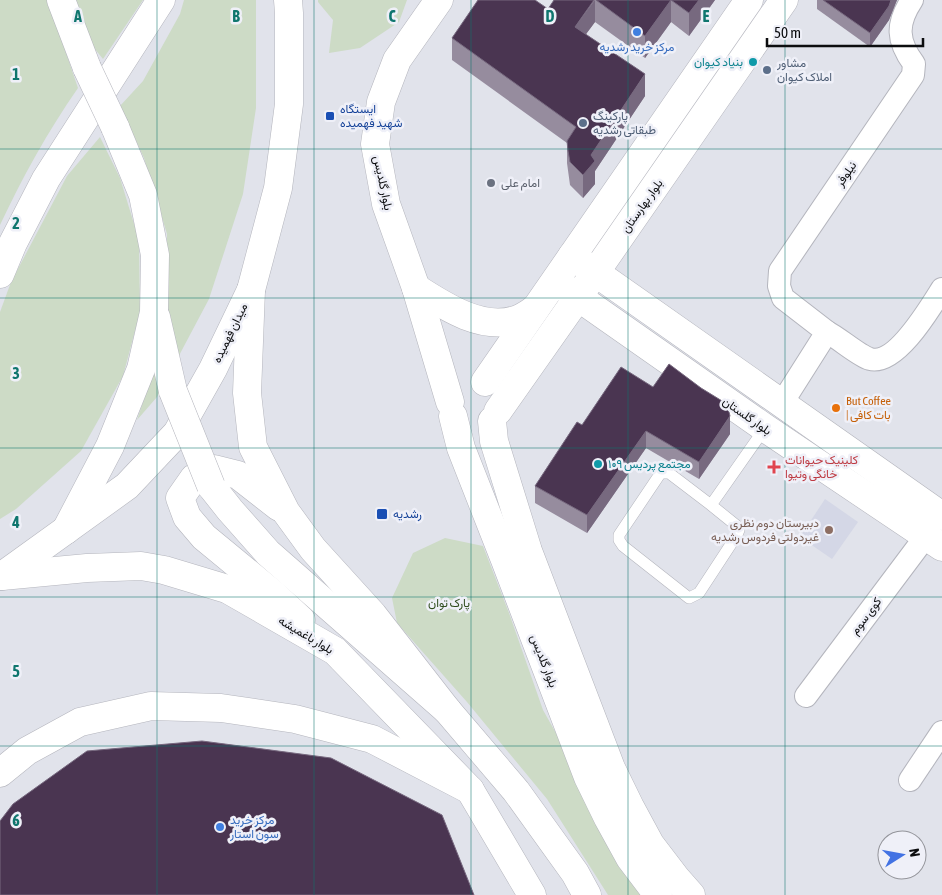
<svg xmlns="http://www.w3.org/2000/svg" width="942" height="895" viewBox="0 0 942 895" font-family="'Asap Condensed',Vazirmatn,sans-serif">
  <style>
    .built { fill: #d4d7e6 }
    .green { fill: #cddbc6 }
    .lines { fill: none; stroke-linecap: round; stroke-linejoin: round }
    .service-casing { stroke: #b4b5bd; stroke-width: 12 }
    .minor-casing { stroke: #b4b5bd; stroke-width: 24 }
    .tertiary-casing { stroke: #b4b5bd; stroke-width: 29 }
    .secondary-casing { stroke: #b4b5bd; stroke-width: 29 }
    .primary-casing { stroke: #b4b5bd; stroke-width: 29 }
    .trunk-casing { stroke: #b4b5bd; stroke-width: 29 }
    .service { stroke: #fff; stroke-width: 11 }
    .minor { stroke: #fff; stroke-width: 22 }
    .tertiary { stroke: #fff; stroke-width: 28 }
    .secondary { stroke: #fff; stroke-width: 28 }
    .primary { stroke: #fff; stroke-width: 28 }
    .trunk { stroke: #fff; stroke-width: 28 }
    .trunk-bridge-casing { stroke: #b4b5bd; stroke-width: 29; stroke-linecap: butt }
    .trunk-bridge { stroke: #fff; stroke-width: 28 }
    .wall { fill: #968c9e }
    .shaded-wall { fill: #77697f }
    .building { fill: #4a3551; stroke: #77697f }
    .grid { fill: none; stroke: #0f766e; stroke-width: 1; stroke-opacity: 0.55 }
    .shop-dot { fill: #3f7fe0; stroke: #eff0f8; stroke-width: 2 }
    .culture-dot { fill: #0f9aa8; stroke: #eff0f8; stroke-width: 2 }
    .service-dot { fill: #5c6f8a; stroke: #eff0f8; stroke-width: 2 }
    .transit-dot { fill: #1a4fb4; stroke: #eff0f8; stroke-width: 2 }
    .worship-dot { fill: #6b7280; stroke: #eff0f8; stroke-width: 2 }
    .food-dot { fill: #e8710a; stroke: #eff0f8; stroke-width: 2 }
    .health-dot { fill: #e0444e; stroke: #eff0f8; stroke-width: 2 }
    .education-dot { fill: #8d6e63; stroke: #eff0f8; stroke-width: 2 }
    .labels { text-anchor: middle; stroke-width: 5; stroke-linejoin: round; paint-order: stroke }
    .shop-label { font-size: 12px; fill: #366cbe; stroke: #eff0f8 }
    .culture-label { font-size: 12px; fill: #0d838f; stroke: #eff0f8; text-anchor: end }
    .service-label { font-size: 12px; fill: #4e5e75; stroke: #eff0f8; text-anchor: start }
    .transit-label { font-size: 12px; fill: #164399; stroke: #eff0f8; text-anchor: start }
    .street-label { font-size: 12px; fill: #0c0d0f; stroke: #eff0f8 }
    .worship-label { font-size: 12px; fill: #5b616d; stroke: #eff0f8; text-anchor: start }
    .food-label { font-size: 12px; fill: #c56008; stroke: #eff0f8; text-anchor: start }
    .health-label { font-size: 12px; fill: #be3a42; stroke: #eff0f8; text-anchor: start }
    .education-label { font-size: 12px; fill: #785e54; stroke: #eff0f8; text-anchor: end }
    .park-label { font-size: 12px; fill: #2e4c1c; stroke: #eff0f8 }
    .grid-label { font-size: 16px; text-anchor: middle; font-weight: bold; fill: #0f766e; stroke: #eff0f8; stroke-width: 5; stroke-linejoin: round; paint-order: stroke }
  </style>
  <rect width="100%" height="100%" fill="#e1e3eb"/>
  <path class="built" d="M825,499L858,522L832,559L800,537Z"/>
  <g class="green">
    <path d="M0,0H48L78,88C48,131 22,178 0,225Z"/>
    <path d="M73,0H143L103,59L94,48Z"/>
    <path d="M184,0H256V108L243,194L209,299L157,397L137,420L149,384L165,315L167,234L144,158L120,106L143,81L180,14Z"/>
    <path d="M318,0H407L399,22L360,48L329,53L333,20L318,2Z"/>
    <path d="M100,137L120,178L139,240L140,312L123,376L81,451L16,509L0,519V312L11,282L67,176Z"/>
    <path d="M445,538L483,546L509,613L543,710L645,891L649,895H608L547,799L467,702L397,623L392,598L413,553Z"/>
  </g>
  <g class="lines">
    <defs>
      <path id="service" d="M711,505L737,526L739,530L737,535L699,593L689,598L623,546L619,540V535L660,474L663,473H669L711,505L765,428"/>
      <g id="minor">
        <path d="M827,332C839,338 859,356 870,359C896,366 930,308 942,289"/>
        <path d="M782,403L827,332L783,298L779,286L780,271L913,75L914,64C897,41 896,24 912,0"/>
        <path d="M806,696L926,536"/>
        <path d="M910,780L942,732"/>
      </g>
      <g id="tertiary">
        <path d="M572,256L942,516"/>
        <path d="M558,283L765,428L942,547"/>
      </g>
      <g id="secondary">
        <path d="M439,0L397,60L381,102L375,144L386,204L416,288L450,402"/>
        <path d="M416,288C444,306 483,332 518,319C524,317 529,313 535,309"/>
        <path d="M485,382L749,0"/>
        <path d="M498,411L595,273L784,0"/>
        <path d="M453,416L461,448L505,560L588,777L608,818L630,858L658,895"/>
        <path d="M492,421L494,441L528,551L611,768L630,807L650,844L676,878L691,895"/>
      </g>
      <g id="primary">
        <path d="M251,290L247,393L253,447L286,512L313,549L373,615L447,710L516,791L575,873L587,895"/>
        <path d="M279,507L238,475L214,469L194,478L180,498L187,517L204,537L272,593L301,620"/>
        <path d="M0,576H2L127,486L177,433L213,369L251,290L278,188L289,104V13L288,0"/>
        <path d="M2,576L87,568L141,566L164,570L227,589L335,651L470,790L532,895"/>
      </g>
      <g id="trunk">
        <path d="M61,0L87,68"/>
        <path d="M0,274L13,243L46,179L161,0"/>
        <path d="M156,317L173,391"/>
        <path d="M211,486L230,510L268,553L447,710"/>
        <path d="M66,530L110,446L141,369L154,312L155,255L143,195L115,127"/>
        <path d="M0,773L27,751L80,722L151,706L221,708L295,719L372,739L470,790"/>
      </g>
    </defs>
    <use href="#service" class="service-casing"/>
    <use href="#minor" class="minor-casing"/>
    <use href="#tertiary" class="tertiary-casing"/>
    <use href="#secondary" class="secondary-casing"/>
    <use href="#primary" class="primary-casing"/>
    <use href="#trunk" class="trunk-casing"/>
    <use href="#service" class="service"/>
    <use href="#minor" class="minor"/>
    <use href="#tertiary" class="tertiary"/>
    <use href="#secondary" class="secondary"/>
    <use href="#primary" class="primary"/>
    <use href="#trunk" class="trunk"/>
    <defs>
      <g id="trunk-bridge">
        <path d="M87,68L115,127"/>
        <path d="M173,391L211,486"/>
      </g>
    </defs>
    <use href="#trunk-bridge" class="trunk-bridge-casing"/>
    <use href="#trunk-bridge" class="trunk-bridge"/>
  </g>
  <g class="wall">
    <path d="M554,0H715L689,36L671,22L645,58L595,22L586,34L645,96L595,171V184L583,198L570,185L567,163V143L452,60V38L548,9Z"/>
    <path d="M817,0H897L889,20L870,47L817,9Z"/>
    <path d="M653,387L730,434L699,479L646,448L587,533L535,503V486L582,425Z"/>
  </g>
  <g class="shaded-wall">
    <path d="M595,0V22L575,49V27Z"/>
    <path d="M671,0V22L645,58V36Z"/>
    <path d="M699,0H715L689,36V13Z"/>
    <path d="M891,0H897L889,20L870,47V33Z"/>
    <path d="M645,74V96L595,171V184L583,198V175L591,155Z"/>
    <path d="M730,416V434L699,479V462Z"/>
    <path d="M646,431V448L587,533V515Z"/>
  </g>
  <g class="building">
    <path d="M478,0H535L548,9L554,0H594L575,27L645,74L591,155L595,161L583,175L570,162L568,151L567,141L576,127L452,38Z"/>
    <path d="M596,0H699L689,13L671,0L645,36Z"/>
    <path d="M823,0H891L889,6L870,33Z"/>
    <path d="M669,364L701,388L727,404L730,416L699,462L646,431L587,515L535,486L577,422L582,425L621,367L653,387Z"/>
    <path d="M202,741L331,758L442,815L474,895H0V821L13,804L87,751Z"/>
  </g>
  <path class="grid" d="M157,0V895M314,0V895M471,0V895M628,0V895M785,0V895M0,149H942M0,298H942M0,448H942M0,597H942M0,746H942"/>
  <g class="shop-dot">
    <circle cx="637" cy="32" r="5"/>
    <circle cx="220" cy="827" r="5"/>
  </g>
  <g class="culture-dot">
    <circle cx="753" cy="62" r="5"/>
    <circle cx="598" cy="464" r="5"/>
  </g>
  <g class="service-dot">
    <circle cx="767" cy="70" r="5"/>
    <circle cx="583" cy="123" r="5"/>
  </g>
  <g class="transit-dot">
    <rect x="325" y="111" width="10" height="10" rx="2.5"/>
    <rect x="376" y="508" width="12" height="12" rx="2.5"/>
  </g>
  <circle class="worship-dot" cx="491" cy="183" r="5"/>
  <circle class="food-dot" cx="836" cy="408" r="5"/>
  <path class="health-dot" d="M771.5 459.5h5v5h5v5h-5v5h-5v-5h-5v-5h5z"/>
  <circle class="education-dot" cx="829" cy="530" r="5"/>
  <g class="labels">
    <g class="shop-label">
      <text x="637" y="51">مرکز خرید رشدیه</text>
      <text x="230" y="824" text-anchor="start">مرکز خرید<tspan x="230" dy="14">سون استار</tspan></text>
    </g>
    <g class="culture-label">
      <text x="743" y="66">بنیاد کیوان</text>
      <text x="608" y="468" text-anchor="start">مجتمع پردیس ۱۰۹</text>
    </g>
    <g class="service-label">
      <text x="777" y="67">مشاور<tspan x="777" dy="14">املاک کیوان</tspan></text>
      <text x="593" y="120">پارکینگ<tspan x="593" dy="14">طبقاتی رشدیه</tspan></text>
    </g>
    <g class="transit-label">
      <text x="340" y="113">ایستگاه<tspan x="340" dy="14">شهید فهمیده</tspan></text>
      <text x="393" y="518">رشدیه</text>
    </g>
    <g class="street-label">
      <text transform="translate(846 174) rotate(-56)" y="4">نیلوفر</text>
      <text transform="translate(383 183) rotate(78)" y="4">بلوار گلدیس</text>
      <text transform="translate(642 206) rotate(-55)" y="4">بلوار بهارستان</text>
      <text transform="translate(230 333) rotate(-64)" y="4">میدان فهمیده</text>
      <text transform="translate(747 416) rotate(35)" y="4">بلوار گلستان</text>
      <text transform="translate(866 616) rotate(-53)" y="4">کوی سوم</text>
      <text transform="translate(306 635) rotate(31)" y="4">بلوار باغمیشه</text>
      <text transform="translate(544 661) rotate(69)" y="4">بلوار گلدیس</text>
    </g>
    <g class="worship-label">
      <text x="501" y="187">امام علی</text>
    </g>
    <g class="food-label">
      <text x="846" y="405">But Coffee<tspan x="846" dy="14">| بات کافی</tspan></text>
    </g>
    <g class="health-label">
      <text x="785" y="464">کلینیک حیوانات<tspan x="785" dy="14">خانگی وتیوا</tspan></text>
    </g>
    <g class="education-label">
      <text x="819" y="527">دبیرستان دوم نظری<tspan x="819" dy="14">غیردولتی فردوس رشدیه</tspan></text>
    </g>
    <g class="park-label">
      <text x="449" y="607">پارک توان</text>
    </g>
  </g>
  <g class="grid-label">
    <text x="78" y="22">A</text>
    <text x="236" y="22">B</text>
    <text x="392" y="22">C</text>
    <text x="550" y="22">D</text>
    <text x="706" y="22">E</text>
    <text x="16" y="80">1</text>
    <text x="16" y="229">2</text>
    <text x="16" y="379">3</text>
    <text x="16" y="528">4</text>
    <text x="16" y="677">5</text>
    <text x="16" y="826">6</text>
  </g>
  <g transform="translate(902 855) rotate(79)"><circle r="24" fill="#eff0f8" stroke="#94959b"/>
  <path d="M0-4L9 19L0 12L-9 19Z" fill="#4272e3"/>
  <text y="-8" font-size="14" font-weight="bold" text-anchor="middle" fill="#0c0d0f">N</text>
  </g>
  <path d="M767 38v8h156v-8" fill="none" stroke="#0c0d0f" stroke-width="2.5"/>
  <text x="774" y="38" font-size="15" fill="#0c0d0f" stroke="#eff0f8" stroke-width="4" paint-order="stroke">50 m</text>
</svg>
